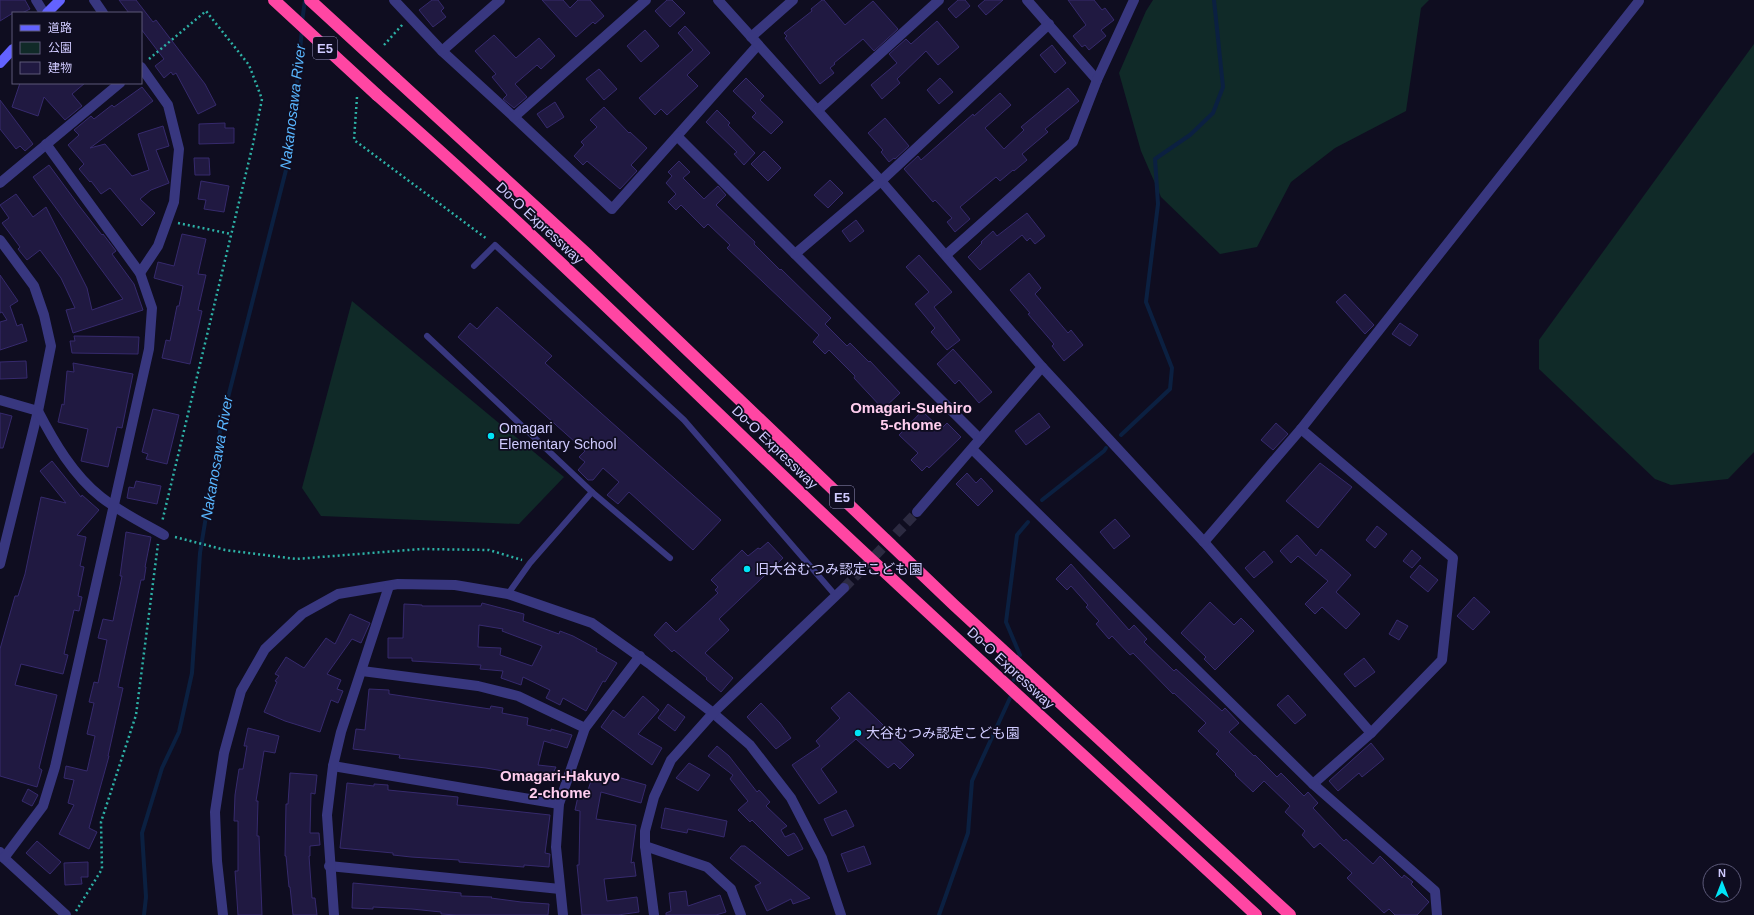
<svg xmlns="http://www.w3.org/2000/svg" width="1754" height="915" viewBox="0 0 1754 915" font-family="Arial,'Noto Sans JP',sans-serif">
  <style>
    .green { fill: #102a28 }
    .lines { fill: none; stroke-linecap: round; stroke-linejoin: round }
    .stream { stroke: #0b2041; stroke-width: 4 }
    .building { fill: #201941; stroke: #362a6d; fill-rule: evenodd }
    .street-tunnel { stroke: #2c2a41; stroke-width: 10; stroke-dasharray: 10 5; stroke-linecap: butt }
    .path { stroke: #2db1a6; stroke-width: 2.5; stroke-dasharray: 2 3; stroke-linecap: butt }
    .lane { stroke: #38377f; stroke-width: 6 }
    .street { stroke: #38377f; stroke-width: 10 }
    .secondary { stroke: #6362ff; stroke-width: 10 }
    .highway { stroke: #ff46a3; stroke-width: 12 }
    .highway-bridge { stroke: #ff46a3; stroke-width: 12 }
    .poi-dot { fill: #00e4f6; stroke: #0f0d20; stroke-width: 1.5 }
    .labels { text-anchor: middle; stroke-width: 3.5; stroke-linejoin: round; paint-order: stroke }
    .shield { fill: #0f0d20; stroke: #9692bc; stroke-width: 1 }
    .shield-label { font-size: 13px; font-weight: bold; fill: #d0cbff }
    .street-label { font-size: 14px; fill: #d0cbff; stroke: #0f0d20 }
    .poi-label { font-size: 14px; fill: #d0cbff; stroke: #0f0d20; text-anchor: start }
    .water-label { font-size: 15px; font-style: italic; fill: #59b6ff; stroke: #0f0d20 }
    .neighbourhood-label { font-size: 15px; font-weight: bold; fill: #ffcdee; stroke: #0f0d20 }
  </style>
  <rect width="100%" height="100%" fill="#0f0d20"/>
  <g class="green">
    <path d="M1153,0H1429L1421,8L1406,111L1335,148L1291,182L1257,247L1220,254L1161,197L1141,151L1119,73L1146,11Z"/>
    <path d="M1754,44V452L1728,479L1671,485L1655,479L1539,369V340Z"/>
    <path d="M352,301L564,477L519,524L321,516L302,488Z"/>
  </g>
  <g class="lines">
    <g class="stream">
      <path d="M302,22L305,0"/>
      <path d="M1121,435L1170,389L1172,368L1146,302L1158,204L1155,159L1190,135L1213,113L1223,87L1214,0"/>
      <path d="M1042,500L1104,451L1106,448"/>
      <path d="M1020,655L1006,622L1017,535L1028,522"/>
      <path d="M1014,680L1016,673"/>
      <path d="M144,915L146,897L142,833L162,768L179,732L192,673L200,553L221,425L287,166L293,129L302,29"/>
      <path d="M939,915L968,833L972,781L1010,698"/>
    </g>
  </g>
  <g class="building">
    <path d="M0,0H25L30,9L22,13H13L0,21Z"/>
    <path d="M119,0H136L153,22L156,20L205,84L216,105L198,114L176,73L173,75L171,72L164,78L155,66L164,59L141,29V13H129Z"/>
    <path d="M432,0H438L444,8L441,11L446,17L433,27L419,10Z"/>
    <path d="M542,0H563L570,8L578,0H590L604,16L595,24L593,22L576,37Z"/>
    <path d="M667,0H672L685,13L670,27L655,11Z"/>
    <path d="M822,0H824L845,25L873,1L898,29L874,51L863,39L834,63L835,64L830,68L834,73L820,84L785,38L787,36L784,33L812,11L811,9Z"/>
    <path d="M958,0H965L970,6L956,18L948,9Z"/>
    <path d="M985,0H1003L986,15L978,6Z"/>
    <path d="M1068,0H1094L1102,10L1105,8L1114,20L1101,30L1106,36L1089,50L1085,45L1082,47L1073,36L1086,25Z"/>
    <path d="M937,21L959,47L938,65L926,51L897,79L900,83L882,99L871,85L897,63L889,54L906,39L911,44Z"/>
    <path d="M685,26L710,53L687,75L698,86L667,115L661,109L655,115L639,98L693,50L678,33Z"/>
    <path d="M645,30L659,46L641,62L627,46Z"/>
    <path d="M494,35L516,58L539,38L555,56L541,69L537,65L515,84L527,97L514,108L503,99L507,95L492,77L496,74L475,51Z"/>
    <path d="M1052,45L1066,63L1055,73L1040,55Z"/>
    <path d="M599,69L617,89L604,100L586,79Z"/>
    <path d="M746,78L764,96L760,100L783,122L771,134L752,117L756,113L733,91Z"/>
    <path d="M940,78L953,92L939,104L927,90Z"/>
    <path d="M20,83H85L72,94L82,106L65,120L44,97L38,116L12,107Z"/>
    <path d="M142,87L153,101L90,148L105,144L132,176L149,170L138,134L163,126L169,146L156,150L169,183L151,190L140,199L155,213L142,226L110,188L101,194L91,181L90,182L79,169L84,164L68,145L79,135L74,130L91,116L94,119L112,105L114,107Z"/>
    <path d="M1068,88L1079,101L1045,129L1048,132L1022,154L1027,160L1014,171L1013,170L1000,181L996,177L960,207L970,219L955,232L947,222L952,218L935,200L933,202L904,169L918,156L921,160L973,114L974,116L1000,93L1011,105L985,128L1004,149L1024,130L1021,127Z"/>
    <path d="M0,100L33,144L25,151L20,146L16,149L0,129Z"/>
    <path d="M555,102L564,117L547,128L537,114Z"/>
    <path d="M604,107L629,133L630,132L647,148L631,165L637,171L620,189L587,161L583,165L574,156L584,145L581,142L597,127L590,120Z"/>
    <path d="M717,110L730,123L728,125L755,153L744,165L734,154L737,152L706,122Z"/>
    <path d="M885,118L909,146L895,159L894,158L889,162L881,152L883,150L868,133Z"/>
    <path d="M225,123V128H234V143L199,144V124Z"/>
    <path d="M764,151L781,168L768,181L751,164Z"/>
    <path d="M194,158H209L210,175H195Z"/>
    <path d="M679,161L690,172L683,178L704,199L718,186L726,195L716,205L755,242L754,244L780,270L781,269L831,318L825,324L847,346L850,343L869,362L870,361L900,393L883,409L854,378L855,376L829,350L825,354L813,342L819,335L727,248L730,245L708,224L704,228L681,205L676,210L668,202L676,194L666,183L672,176L668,172Z"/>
    <path d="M49,165L80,207L102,235L103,234L116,251L112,254L134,284L143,310L73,333L66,310L75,308L61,278L40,250L27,260L18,249L20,247L2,223L9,218L0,205L16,194L33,217L46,207L87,288L92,310L123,299L33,177Z"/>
    <path d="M830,180L843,193L828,208L814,195Z"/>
    <path d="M201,181L229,186L224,212L204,209L206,200L198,199Z"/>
    <path d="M1027,213L1045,236L1035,244L1030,238L1027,241L1022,235L980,270L968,257L982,243L981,242L993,231L997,236Z"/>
    <path d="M856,220L864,231L850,242L842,231Z"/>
    <path d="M182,234L206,239L198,274L206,275L198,310L202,311L190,364L162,358L166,340L170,341L177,306H179L183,286L154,278L158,262L174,266Z"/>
    <path d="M919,255L952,292L934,307L960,340L947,350L931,332L935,328L915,304L929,292L906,267Z"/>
    <path d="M1029,273L1041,288L1035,294L1068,333L1071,330L1083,345L1064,361L1052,346L1054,344L1028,314L1030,313L1010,290Z"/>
    <path d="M0,275L18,301L10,306L17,326L22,324L27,341L0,350V322L7,320L2,312L0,313Z"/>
    <path d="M1345,294L1374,325L1365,334L1336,302Z"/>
    <path d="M497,307L552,356L545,363L721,520L693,550L629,492L618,504L607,495L619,482L603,468L593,480H588L578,470L585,462L579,457L585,451L458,337L470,323L477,329Z"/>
    <path d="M1400,323L1418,335L1410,346L1392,334Z"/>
    <path d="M74,336L139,337L138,354L72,353L70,341H75Z"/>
    <path d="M953,349L992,392L979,403L959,380L955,384L937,364Z"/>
    <path d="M26,361L27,378L0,379V362Z"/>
    <path d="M73,363L133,374L122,428L117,427L108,467L81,461L88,429L58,422L62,404L64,405L67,371L74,372Z"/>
    <path d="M153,409L179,415L167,464L146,459L148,454L142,452Z"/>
    <path d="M922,411L941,429L947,423L961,437L929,468L927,466L922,471L911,460L918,453L899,435Z"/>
    <path d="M0,413L12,416L3,448H0Z"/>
    <path d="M1039,413L1050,427L1026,445L1015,431Z"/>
    <path d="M1276,423L1288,434L1273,450L1261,440Z"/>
    <path d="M52,461L81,497L82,495L99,510L77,535L86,537L80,566L84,567L78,596L82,597L79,611L74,610L64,654L68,655L63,674L21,664L15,685L57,695L39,768L42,770L37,787L0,776V649L15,596H18L25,574L41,497L66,503L40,471Z"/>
    <path d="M1320,463L1352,487L1318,528L1286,501Z"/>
    <path d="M967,473L976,483L981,478L993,491L978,506L956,484Z"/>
    <path d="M136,481L161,486L157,504L127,498L129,487L134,488Z"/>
    <path d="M1115,519L1130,536L1114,549L1100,532Z"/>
    <path d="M1377,526L1387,534L1375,548L1366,540Z"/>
    <path d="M126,532L151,537L145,567H146L144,580H141L118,687L123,688L108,756H109L89,828L97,832L89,849L59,834L74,805L68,803L74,780L64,778L66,766L87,771L95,736L87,734L94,703L89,702L94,682L98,683L107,640L98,638L103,619L113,621L122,576H120Z"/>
    <path d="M1297,535L1316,556L1321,549L1351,575L1336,592L1360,614L1346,629L1322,607L1315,614L1305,604L1328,581L1298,556L1291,563L1280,551Z"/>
    <path d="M768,542L783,558L719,619L729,630L705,653L733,678L721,692L706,679L707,678L674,650L672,652L654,635L666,622L676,632L718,593L715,590L718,587L711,580L742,550L748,556L758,548L760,549Z"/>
    <path d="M1412,550L1421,558L1412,568L1403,561Z"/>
    <path d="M1264,551L1273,562L1254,578L1245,568Z"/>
    <path d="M1071,564L1129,630L1134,625L1147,639L1144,642L1174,671L1176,669L1222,711L1225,708L1239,723L1229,732L1254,756L1255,755L1277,777L1281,773L1304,796L1308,792L1318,803L1313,808L1344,841L1346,839L1373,864L1380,856L1402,878L1404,875L1413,882L1411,884L1429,902L1417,915H1395L1389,909L1384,913L1347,878L1352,873L1320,843L1314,848L1302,835L1305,831L1285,812L1290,806L1264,781L1253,792L1235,775L1236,774L1216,754L1219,751L1198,731L1206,723L1174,693L1173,694L1133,653L1130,655L1112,636L1109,639L1096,624L1099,621L1086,607L1088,605L1071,586L1067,590L1056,579Z"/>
    <path d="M1420,565L1438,580L1428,592L1410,577Z"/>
    <path d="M1474,597L1490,612L1473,630L1457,616Z"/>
    <path d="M1210,602L1234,625L1241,618L1254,631L1215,670L1204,659L1206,657L1181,633Z"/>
    <path d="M482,603L524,614L523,621L559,634L560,631L573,636L597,649L596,651L617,663L605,682L603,681L586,711L563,698L560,705L546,698L550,690L523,677L521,685L501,678L503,671L480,669L481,665L412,661V658H388V638H403L404,604L422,605V606H481ZM479,625L503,629L502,631L542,646L532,666L500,655L501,648L478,647Z"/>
    <path d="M350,614L370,623L361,643L352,639L327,674L341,680L337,689L343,691L338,703L331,700L320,732L285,721L264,712L277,682L275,681L279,676L275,674L286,657L304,668L326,638L335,644Z"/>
    <path d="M1397,620L1408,626L1399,640L1389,634Z"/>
    <path d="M1364,658L1375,672L1355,687L1344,674Z"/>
    <path d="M369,689L389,690V694L490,709L491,706L503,708L502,713L528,718L527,725L551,731V729L572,735L567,748L544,741L538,765L556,767L550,779L486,768L399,758L400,755L353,749L356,729L365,730Z"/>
    <path d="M849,692L914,755L900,769L894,763L888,768L856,739L821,769L837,792L819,804L792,765L820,746L816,741L840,718L831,708Z"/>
    <path d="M1288,695L1306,715L1295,724L1277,705Z"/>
    <path d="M643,696L659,710L638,734L662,748L652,765L601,727L613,710L624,718Z"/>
    <path d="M761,703L780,723L791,738L776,749L747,717Z"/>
    <path d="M668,704L685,717L675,731L658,718Z"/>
    <path d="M248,728L279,736L275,753L264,751L256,801H258L257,836H259L262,915H238L235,871H238V821H234L235,795L239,769H243L247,746H244Z"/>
    <path d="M1371,743L1384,759L1362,777L1359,773L1338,791L1329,781Z"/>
    <path d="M717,746L729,756L757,792L759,790L770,802L766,806L787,826L781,830L785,837L794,833L797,837L803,849L788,856L752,820L750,822L738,810L748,801L730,779L733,775L708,756Z"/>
    <path d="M689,763L710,775L698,791L676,778Z"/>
    <path d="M594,772L614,775V776L646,785L641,803L601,792L596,819L636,825L631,863L634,862L636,876L604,879L607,901L637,897L639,912L618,915H582L577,865H579L580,811L575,810L579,792L587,793Z"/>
    <path d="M290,773L317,775L315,794L311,793L310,833H319L320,845L310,846V856H309L312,898H315L317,915H293L290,887H289L286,856H285L286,804H288Z"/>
    <path d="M347,783L374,786V784L388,785V790L458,797L457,805L550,815L545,853L550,854L549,867L524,865V867L459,862V860L411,857L393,855V853L340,848Z"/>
    <path d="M28,789L38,795L32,806L22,801Z"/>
    <path d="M665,808L727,821L724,837L688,829L687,833L661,828Z"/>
    <path d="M846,810L854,826L832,836L824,819Z"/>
    <path d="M37,841L61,862L50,874L26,853Z"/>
    <path d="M741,846H745L810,898L793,904L791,899L767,911L755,886L761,883L730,858Z"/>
    <path d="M864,846L871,864L848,872L841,854Z"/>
    <path d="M88,862V877H81L82,884L65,885L64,863Z"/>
    <path d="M353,883L461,893V896L492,897L491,898L521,902L549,904L548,915H457L441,914V912L412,909L373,907V909L352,908Z"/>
    <path d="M686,891L688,906L720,895L726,912L716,915H666V913L671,911L669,893Z"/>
  </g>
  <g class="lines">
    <path class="street-tunnel" d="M844,588L917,512"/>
    <g class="path">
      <path d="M384,45L403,24"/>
      <path d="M149,59L206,11L249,65L262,99L253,144L162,522"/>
      <path d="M357,97L354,140L487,239"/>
      <path d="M178,223L231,234"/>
      <path d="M175,537L225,550L296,559L421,549L489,550L522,560"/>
      <path d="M76,911L102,869L101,822L136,715L158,544"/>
    </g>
    <g class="lane">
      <path d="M474,266L495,245L684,420L836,596"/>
      <path d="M427,336L592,492L530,563L508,594"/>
      <path d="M592,492L670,558"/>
    </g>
    <g class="street">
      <path d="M36,0L44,13"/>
      <path d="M94,0L103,13"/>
      <path d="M394,0L442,51L514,117L612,209L758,45"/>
      <path d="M718,0L881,181L1042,367L1204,542L1371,733"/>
      <path d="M1027,0L1097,80"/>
      <path d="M751,37L793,0"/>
      <path d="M442,51L500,0"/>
      <path d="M818,110L939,0"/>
      <path d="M514,117L646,0"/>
      <path d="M678,137L980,439"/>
      <path d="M0,183L120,83"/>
      <path d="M0,240L34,286L44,315L51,346L38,411L0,564"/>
      <path d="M795,254L881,181L1049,24"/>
      <path d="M946,255L1073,142L1097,80L1134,0"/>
      <path d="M140,273L158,246L174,202L179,149L168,105L141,67"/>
      <path d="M0,400L38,411C54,442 73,475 101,497C120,512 143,523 164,535"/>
      <path d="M1301,429L1453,558L1442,660L1371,733L1313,784"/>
      <path d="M972,449L1313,784L1435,891L1437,915"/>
      <path d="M917,512L1042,367"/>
      <path d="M1204,542L1301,429L1639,1"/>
      <path d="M362,671L478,686L518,696L585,728"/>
      <path d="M333,766L559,804"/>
      <path d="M645,846L707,867L731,889L741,915"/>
      <path d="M0,852L4,858L66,915"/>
      <path d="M4,858L43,806L55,767L149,349L152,308L140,273L46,144"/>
      <path d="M329,866L560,889"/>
      <path d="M223,915L217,861L215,812L224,753L241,691L265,649L302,614L338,594L398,584L455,585L508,594L592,623L651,665L713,713L750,745L791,798L822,858L841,915"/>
      <path d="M334,915L327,815L333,766L341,732L389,586"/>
      <path d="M563,915L556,847L559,804L585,728L640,656"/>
      <path d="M654,915L645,846V831L654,797L671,760L713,713L844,588"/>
    </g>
    <g class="secondary">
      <path d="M47,13L60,0"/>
      <path d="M0,63L13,49"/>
    </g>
    <g class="highway">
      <path d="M395,78L587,254L954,605L1290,915"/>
      <path d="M377,95C532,231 677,375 826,517C968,651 1113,782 1256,915"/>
    </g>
    <g class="highway-bridge">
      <path d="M274,0L377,95"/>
      <path d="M310,0L395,78"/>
    </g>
  </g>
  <g class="poi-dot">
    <circle cx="491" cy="436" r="4"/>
    <circle cx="747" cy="569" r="4"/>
    <circle cx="858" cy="733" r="4"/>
  </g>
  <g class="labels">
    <g class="shield">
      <rect x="313" y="37" width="24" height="22" rx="3"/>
      <rect x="830" y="486" width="24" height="22" rx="3"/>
    </g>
    <g class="shield-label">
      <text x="325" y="53">E5</text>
      <text x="842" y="502">E5</text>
    </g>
    <g class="street-label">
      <text transform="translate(540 223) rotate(43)" y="5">Do-O Expressway</text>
      <text transform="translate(775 447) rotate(44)" y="5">Do-O Expressway</text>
      <text transform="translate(1011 668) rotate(43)" y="5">Do-O Expressway</text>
    </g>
    <g class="poi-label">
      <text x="499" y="433">Omagari<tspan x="499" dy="16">Elementary School</tspan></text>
      <text x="755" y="574">旧大谷むつみ認定こども園</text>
      <text x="866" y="738">大谷むつみ認定こども園</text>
    </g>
    <g class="water-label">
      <text transform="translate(293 107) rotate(-83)" y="5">Nakanosawa River</text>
      <text transform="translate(217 458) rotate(-80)" y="5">Nakanosawa River</text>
    </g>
    <g class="neighbourhood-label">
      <text x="911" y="413">Omagari-Suehiro<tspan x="911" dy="17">5-chome</tspan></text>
      <text x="560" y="781">Omagari-Hakuyo<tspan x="560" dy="17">2-chome</tspan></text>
    </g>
  </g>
  <rect x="12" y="12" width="130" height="72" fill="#0f0d20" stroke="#5c5979"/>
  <rect x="20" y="25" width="20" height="6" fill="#6362ff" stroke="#5c5979"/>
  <text x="48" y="32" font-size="12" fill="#d0cbff">道路</text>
  <rect x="20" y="42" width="20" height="12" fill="#102a28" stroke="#5c5979"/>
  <text x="48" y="52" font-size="12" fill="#d0cbff">公園</text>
  <rect x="20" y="62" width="20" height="12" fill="#201941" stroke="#5c5979"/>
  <text x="48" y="72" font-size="12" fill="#d0cbff">建物</text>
  <g transform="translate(1722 883)"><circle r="19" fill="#0f0d20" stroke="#5c5979"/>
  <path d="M0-3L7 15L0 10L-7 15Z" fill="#00e4f6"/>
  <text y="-6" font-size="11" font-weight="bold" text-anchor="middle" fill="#d0cbff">N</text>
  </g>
</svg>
